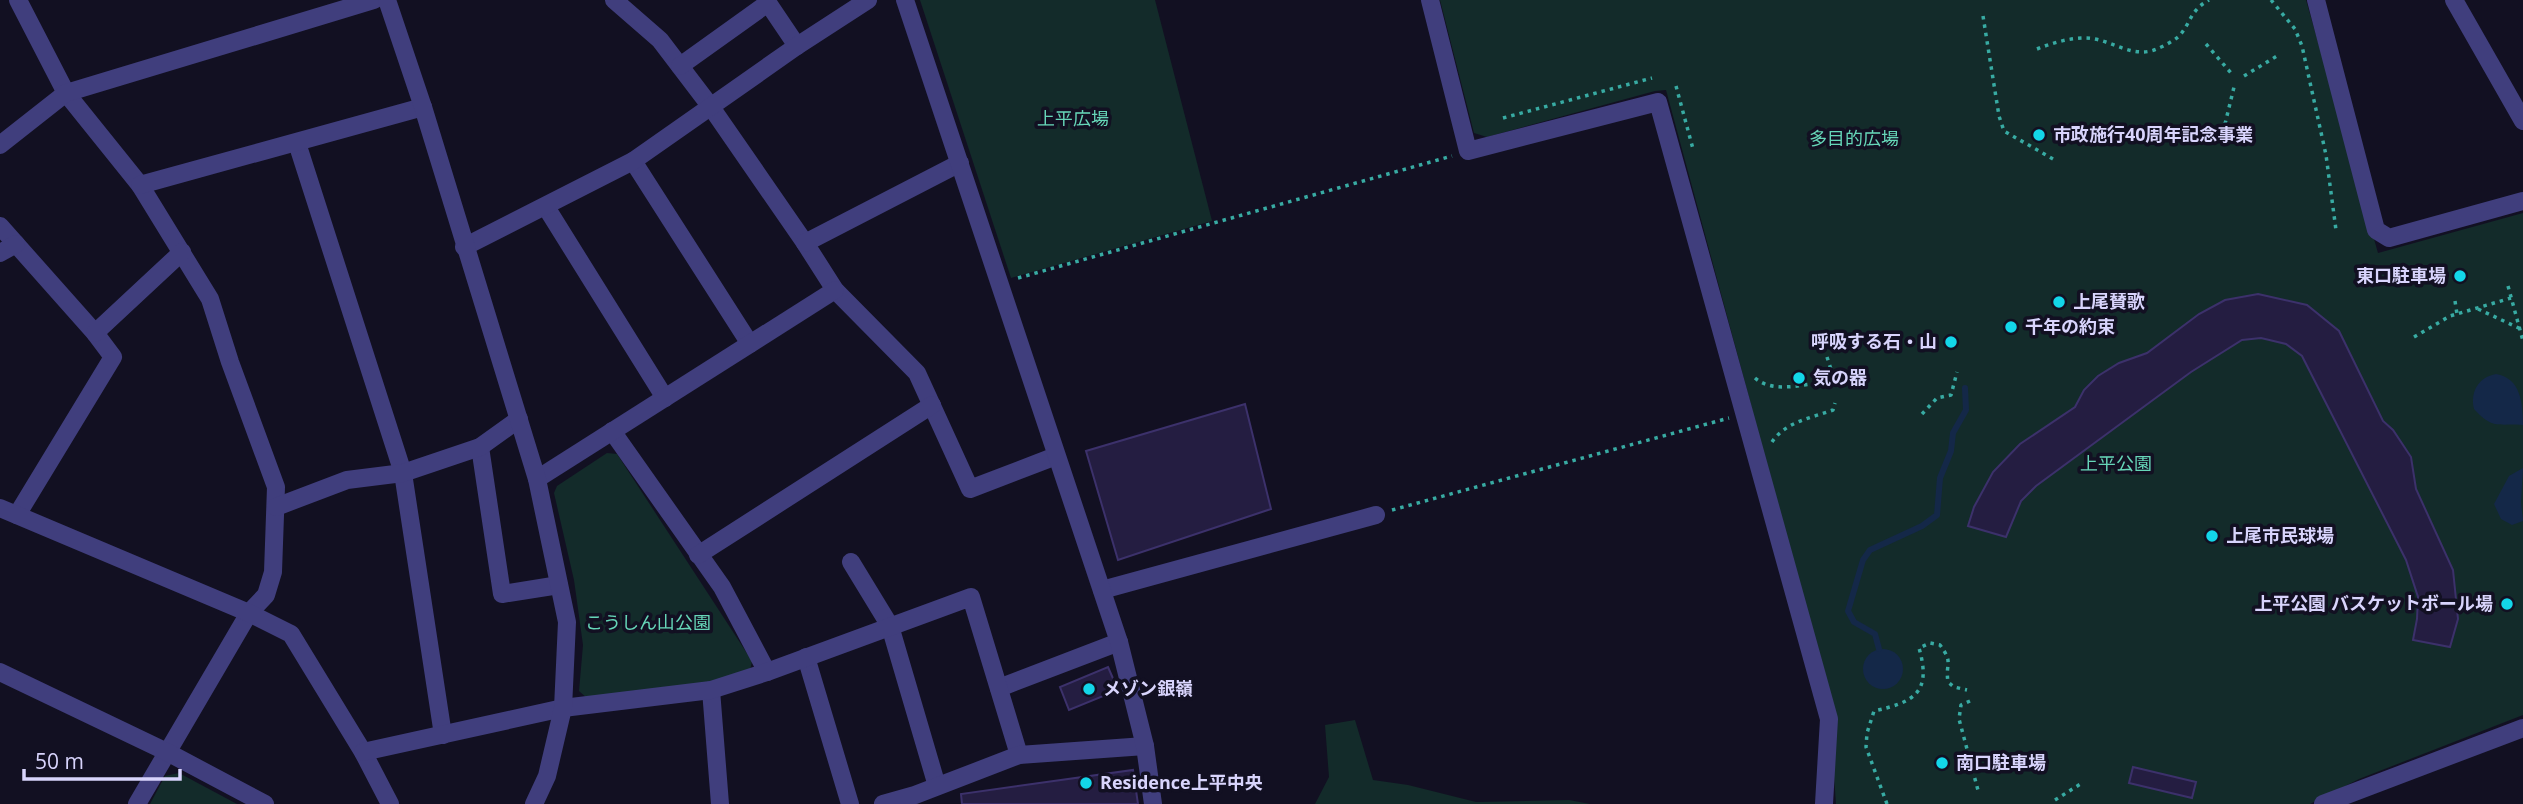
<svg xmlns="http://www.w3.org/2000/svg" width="2523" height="804" viewBox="0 0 2523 804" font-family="'Open Sans','Noto Sans JP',sans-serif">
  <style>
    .green { fill: #132b2a }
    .water { fill: #142848 }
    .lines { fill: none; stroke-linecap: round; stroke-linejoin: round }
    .stream { stroke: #142848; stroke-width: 6 }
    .building { fill: #241d41; stroke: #3c316b; stroke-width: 2 }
    .path { stroke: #38aba3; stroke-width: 3.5; stroke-dasharray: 3.5 5; stroke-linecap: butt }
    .minor { stroke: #403e7d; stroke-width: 18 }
    .tertiary { stroke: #403e7d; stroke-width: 18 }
    .poi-dot { fill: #13d6e9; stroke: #121022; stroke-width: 2.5 }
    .labels { text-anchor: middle; stroke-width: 7; stroke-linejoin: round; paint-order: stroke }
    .park-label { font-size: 18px; fill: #66d6b8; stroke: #121022 }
    .poi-label { font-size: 18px; font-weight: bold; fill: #d8d4fc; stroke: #121022; text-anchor: start }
  </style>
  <rect width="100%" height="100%" fill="#121022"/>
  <g class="green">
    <path d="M920,0H1155L1212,221L1011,278Z"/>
    <path d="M1440,0H2306L2378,253L2523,213V715L2359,779L2310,804H1836L1833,762L1750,401L1666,90L1655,91L1487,137L1474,133Z"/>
    <path d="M607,453L617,454L752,661L750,671L707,685L587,698L579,691L583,645L574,580L554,493L557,486Z"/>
    <path d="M1355,720L1373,780L1408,785L1476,802L1569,800L1590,804H1315L1329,777L1325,725Z"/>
    <path d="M179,773L237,804H150L165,776Z"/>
  </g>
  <g class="water">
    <path d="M2496,374C2521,378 2523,404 2523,425C2498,423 2493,430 2474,409C2470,391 2479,377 2496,374Z"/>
    <path d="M2523,468L2521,502L2523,521L2512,525L2501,519L2494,504L2509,476Z"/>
    <circle cx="1883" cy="669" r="20"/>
  </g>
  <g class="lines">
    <path class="stream" d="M1879,649L1875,634L1854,622L1848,611L1863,560L1870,550L1922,526L1937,515L1940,478L1951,451L1953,433L1966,410L1965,388"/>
  </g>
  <g class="building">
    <path d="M2258,294L2307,305L2339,331L2383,421L2393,430L2411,457L2416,489L2453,570L2458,619L2450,647L2413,640L2417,619L2418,597L2406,560L2302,356L2286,344L2261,338L2242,340L2191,372L2036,486L2021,501L2006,537L1968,526L1974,507L1993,472L2020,444L2075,407L2084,390L2098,376L2119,363L2147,353L2199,314L2225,300Z"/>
    <path d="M1245,404L1271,509L1118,560L1086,451Z"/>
    <path d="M1108,667L1118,690L1069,710L1060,687Z"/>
    <path d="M2133,767L2196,782L2192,798L2129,783Z"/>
    <path d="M1133,770L1138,804H962L961,794Z"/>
  </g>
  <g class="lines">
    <g class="path">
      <path d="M2271,0L2295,29L2302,46L2326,155L2336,230"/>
      <path d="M1983,16L1999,116L2004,131L2053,159"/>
      <path d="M2206,44L2231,73"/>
      <path d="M2037,49C2052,43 2069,38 2085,38C2111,38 2133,61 2159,48C2164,46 2173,41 2178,37C2191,24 2189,11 2209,0"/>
      <path d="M2244,76L2277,56"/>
      <path d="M1676,86L1693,149"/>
      <path d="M1503,118L1652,78"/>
      <path d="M2225,124L2234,87"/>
      <path d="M1018,278L1452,156"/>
      <path d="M2508,286L2523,341"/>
      <path d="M2455,301L2457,314"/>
      <path d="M2478,309L2523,330"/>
      <path d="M2414,337L2450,316L2511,298"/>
      <path d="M1827,357L1836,385"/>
      <path d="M1755,378C1776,396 1810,381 1835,382"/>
      <path d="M1922,414L1937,398L1951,395L1957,372"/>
      <path d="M1772,442C1785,422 1811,418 1833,410L1835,403"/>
      <path d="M1392,510L1729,418"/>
      <path d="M1970,701L1961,705L1959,719L1979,794"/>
      <path d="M2055,800L2082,783"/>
      <path d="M1887,804L1866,747L1867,733L1874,711C1914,702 1932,693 1919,648L1930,643L1940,645C1954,664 1945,662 1948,682L1954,687L1967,690"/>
    </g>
    <g class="minor">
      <path d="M18,0L66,93L140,185L210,299L230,362L276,487L273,572L266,595L249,613L137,804"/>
      <path d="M614,0L660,40L711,107L805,243L835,290L917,373L970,489L1056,456"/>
      <path d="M1430,0L1468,151L1658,102L1829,719L1824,804"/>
      <path d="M2316,0L2376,230L2389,238L2523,201"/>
      <path d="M2454,0L2523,121"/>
      <path d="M680,66L768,3L797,46"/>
      <path d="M297,143L403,473L443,735"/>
      <path d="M0,145L66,93L374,0"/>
      <path d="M633,161L750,344"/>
      <path d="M140,185L423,107"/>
      <path d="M546,207L665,398"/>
      <path d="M0,226L95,333L113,357L17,515"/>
      <path d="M805,243L960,163"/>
      <path d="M464,247L633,161L797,46L868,0"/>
      <path d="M0,253L16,244"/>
      <path d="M95,333L182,252"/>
      <path d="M612,431L722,587L767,672"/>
      <path d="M480,447L502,594L559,585"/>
      <path d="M537,479L835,290"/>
      <path d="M276,507L347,480L403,473L480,447L519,419"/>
      <path d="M0,508L249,613L291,634L363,752L390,804"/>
      <path d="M698,555L932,405"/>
      <path d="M851,562L890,626L937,786"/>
      <path d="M1102,590L1376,515"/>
      <path d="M806,657L850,804"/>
      <path d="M0,672L167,752L265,804"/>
      <path d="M999,688L1119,642"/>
      <path d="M711,690L720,804"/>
      <path d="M363,752L563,708L711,690L767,672L971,597L1019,755"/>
      <path d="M883,804L915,795L1019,755L1145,746"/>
      <path d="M2323,804L2523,728"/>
    </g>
    <g class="tertiary">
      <path d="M387,0L423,107L537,479L567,622L563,708L547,776L534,804"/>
      <path d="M905,0L1119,642L1145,746L1153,804"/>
    </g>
  </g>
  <g class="poi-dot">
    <circle cx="2039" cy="135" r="7"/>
    <circle cx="2460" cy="276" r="7"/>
    <circle cx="2059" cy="302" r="7"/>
    <circle cx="2011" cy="327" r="7"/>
    <circle cx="1951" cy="342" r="7"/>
    <circle cx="1799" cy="378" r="7"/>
    <circle cx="2212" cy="536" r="7"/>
    <circle cx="2507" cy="604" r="7"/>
    <circle cx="1089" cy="689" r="7"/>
    <circle cx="1942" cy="763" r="7"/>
    <circle cx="1086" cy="783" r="7"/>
  </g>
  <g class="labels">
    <g class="park-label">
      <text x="1073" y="125">上平広場</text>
      <text x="1854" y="145">多目的広場</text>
      <text x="2116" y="470">上平公園</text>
      <text x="648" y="629">こうしん山公園</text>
    </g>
    <g class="poi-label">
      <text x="2053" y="141">市政施行40周年記念事業</text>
      <text x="2446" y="282" text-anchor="end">東口駐車場</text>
      <text x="2073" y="308">上尾賛歌</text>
      <text x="2025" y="333">千年の約束</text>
      <text x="1937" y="348" text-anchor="end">呼吸する石・山</text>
      <text x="1813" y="384">気の器</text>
      <text x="2226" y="542">上尾市民球場</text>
      <text x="2493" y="610" text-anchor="end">上平公園 バスケットボール場</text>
      <text x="1103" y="695">メゾン銀嶺</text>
      <text x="1956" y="769">南口駐車場</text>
      <text x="1100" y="789">Residence上平中央</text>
    </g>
  </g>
  <path d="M24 769v10h156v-10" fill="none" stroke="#d8d4fc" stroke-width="3.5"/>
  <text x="35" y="769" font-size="21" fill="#d8d4fc" stroke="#121022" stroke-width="5" paint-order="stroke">50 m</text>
</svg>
